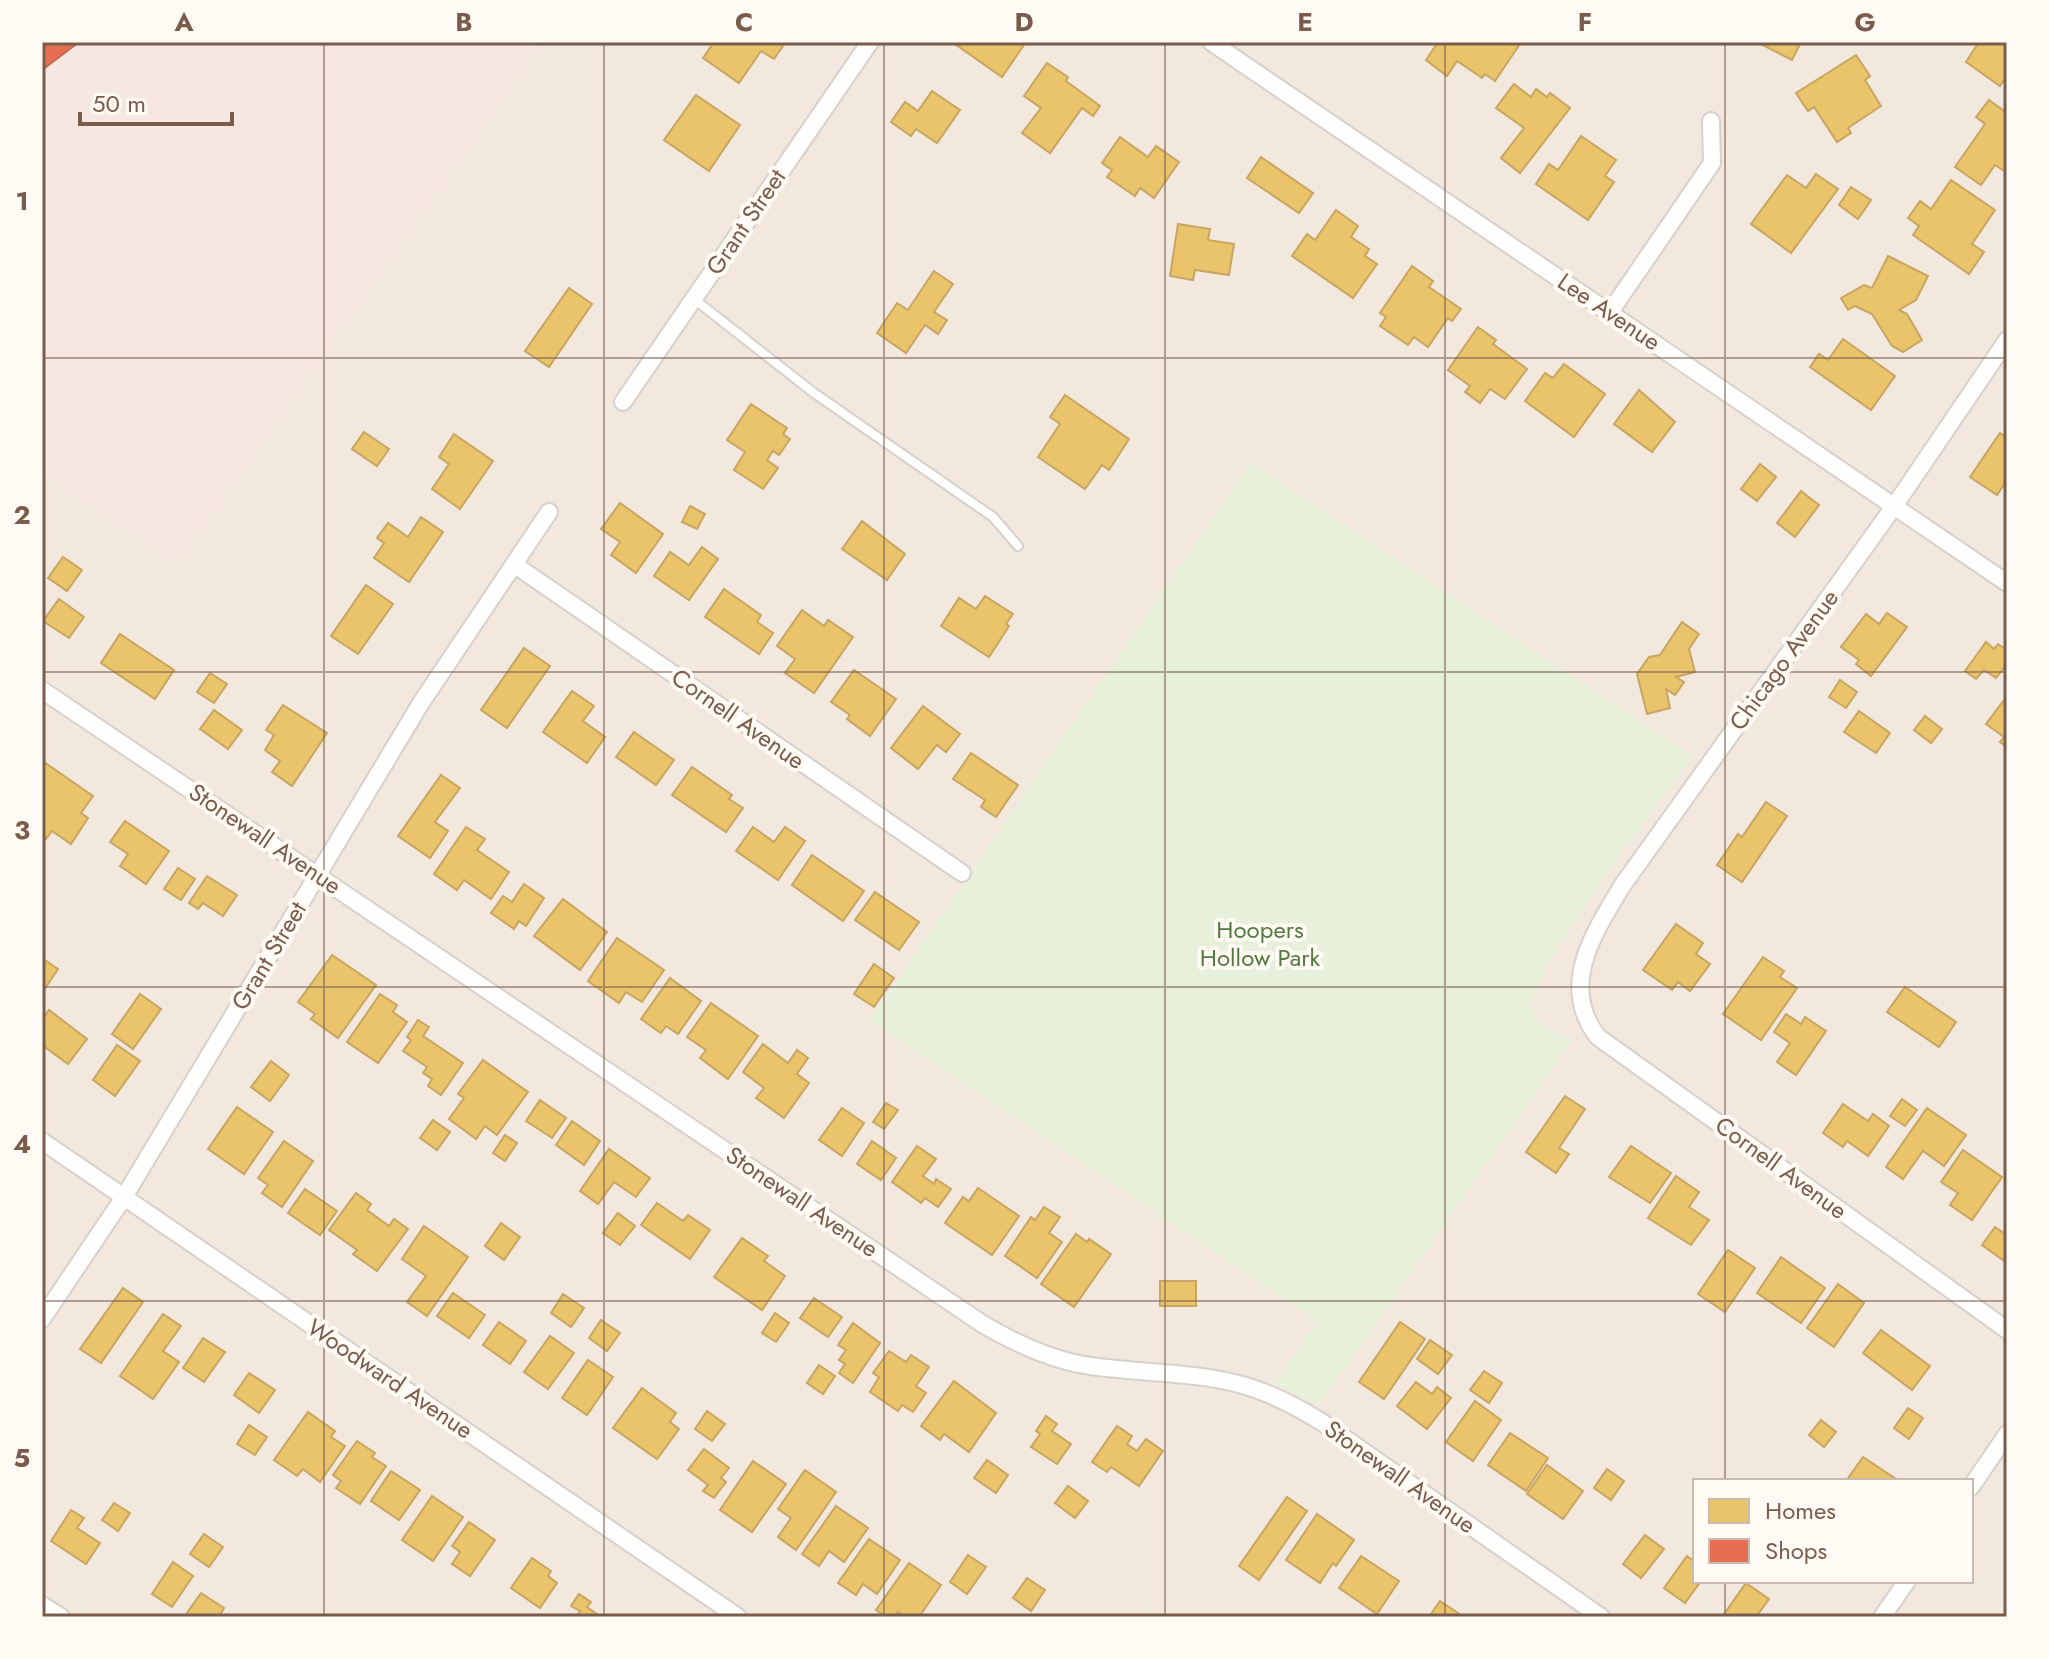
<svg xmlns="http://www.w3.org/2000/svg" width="2049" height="1659" viewBox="0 0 2049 1659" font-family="Jost,sans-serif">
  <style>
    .residential { fill: #f2e8de; fill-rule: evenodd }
    .commercial { fill: #f6e8e1 }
    .green { fill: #e7f0db }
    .homes { fill: #e9c46a; stroke: #c8a561; stroke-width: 2 }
    .shops { fill: #e76f51; stroke: #c66950; stroke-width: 2 }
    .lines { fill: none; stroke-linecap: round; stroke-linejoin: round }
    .lane-casing { stroke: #d7d1cb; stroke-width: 12 }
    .street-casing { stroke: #d7d1cb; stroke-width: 20 }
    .lane { stroke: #fefefd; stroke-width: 8 }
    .street { stroke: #fefefd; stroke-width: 16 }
    .grid { fill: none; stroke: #7a5c4d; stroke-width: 2; stroke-opacity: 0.55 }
    .labels { text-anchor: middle; stroke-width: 8; stroke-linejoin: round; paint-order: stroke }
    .street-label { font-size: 24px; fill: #7a5c4d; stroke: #fffaf3 }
    .park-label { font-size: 24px; fill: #537a41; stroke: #fffaf3 }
    .neatline { fill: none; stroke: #7a5c4d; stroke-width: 3 }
    .grid-label { font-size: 26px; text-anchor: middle; font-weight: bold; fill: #7a5c4d }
  </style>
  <rect width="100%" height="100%" fill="#f9f5f0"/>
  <path class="residential" d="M541,42H2007V1617H42V472L176,563ZM1695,1481H1971V1581H1695Z"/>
  <path class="commercial" d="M42,42H541L176,564L42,472Z"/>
  <path class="green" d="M1251,463L1692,756C1663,797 1533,966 1532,1005C1532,1024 1557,1033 1571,1041L1319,1405L1275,1384L1317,1321L870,1020Z"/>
  <g class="homes">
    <path d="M714,42H785V43L774,59L761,51L739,83L703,58Z"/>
    <path d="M952,42H1026L1002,77Z"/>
    <path d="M1438,42H1516L1520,44L1495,81L1485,74L1482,78L1457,61L1447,76L1426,60Z"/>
    <path d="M1757,42H1801L1792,60Z"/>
    <path d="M1979,42H2007V75L2000,86L1966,62Z"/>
    <path d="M1856,55L1870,76L1865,80L1881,106L1848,128L1851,133L1837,142L1814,107L1808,111L1796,93Z"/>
    <path d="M1047,63L1068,77L1066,81L1100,106L1093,116L1082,108L1050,153L1022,133L1041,108L1024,96Z"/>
    <path d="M1514,84L1531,97L1536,89L1547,97L1550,93L1570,108L1520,173L1501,158L1524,128L1496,108Z"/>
    <path d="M932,91L960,110L937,143L916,129L911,136L891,122L905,102L918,111Z"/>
    <path d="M696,95L740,125L709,171L664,140Z"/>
    <path d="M1989,100L2007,113V173L1995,165L1981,185L1955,167L1985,124L1976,117Z"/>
    <path d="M1581,136L1616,160L1605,176L1614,182L1588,220L1536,184L1549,164L1558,170Z"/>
    <path d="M1120,137L1148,157L1156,146L1179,162L1154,198L1140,188L1135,196L1107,177L1112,170L1102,163Z"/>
    <path d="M1261,157L1313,193L1299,213L1247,178Z"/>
    <path d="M1816,174L1838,189L1791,253L1751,224L1787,175L1806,188Z"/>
    <path d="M1951,180L1995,210L1972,244L1984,252L1969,274L1913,235L1919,226L1908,218L1920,201L1931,209Z"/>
    <path d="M1851,187L1871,200L1858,219L1839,205Z"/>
    <path d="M1336,210L1358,226L1351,237L1369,249L1365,256L1377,264L1353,298L1292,256L1307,234L1315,240Z"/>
    <path d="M1178,224L1210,229L1208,240L1234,244L1229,275L1195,270L1193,280L1170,276Z"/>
    <path d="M1888,256L1928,276L1916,300L1899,310L1907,314L1922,340L1903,352L1892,346L1872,314L1855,306L1848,310L1841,298L1864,285L1872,288Z"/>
    <path d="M1412,266L1433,281L1429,287L1461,309L1452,321L1448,318L1428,347L1414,337L1408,345L1380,326L1386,317L1380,313Z"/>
    <path d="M934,271L953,284L934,312L947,320L938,334L925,325L906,353L877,333L897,303L908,310Z"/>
    <path d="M569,288L592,304L549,367L525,351Z"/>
    <path d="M1478,327L1496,340L1493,344L1527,369L1505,399L1490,389L1480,403L1465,392L1470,386L1448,370Z"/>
    <path d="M1843,339L1895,376L1871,410L1810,367L1819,354L1828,360Z"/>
    <path d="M1564,364L1605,394L1574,437L1525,401L1545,373L1553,378Z"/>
    <path d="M1639,390L1675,422L1652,452L1614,424Z"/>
    <path d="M1065,395L1129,439L1109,470L1102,465L1085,489L1038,457L1060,424L1050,417Z"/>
    <path d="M751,404L787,428L783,434L790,439L779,455L773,451L767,460L778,468L763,489L734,470L745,452L727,440Z"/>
    <path d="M364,432L389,449L377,466L352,449Z"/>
    <path d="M2000,433L2007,438V480L1997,495L1970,477Z"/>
    <path d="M454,434L493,461L460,509L432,489L449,464L439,457Z"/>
    <path d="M1760,464L1776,477L1757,501L1741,489Z"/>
    <path d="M1801,491L1819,505L1795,537L1777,523Z"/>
    <path d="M620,503L663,534L636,573L611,555L620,542L601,529Z"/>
    <path d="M690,506L705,514L697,529L682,522Z"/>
    <path d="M421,517L443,532L409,582L374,558L384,543L377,538L388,523L408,537Z"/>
    <path d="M862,521L905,554L887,580L842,549Z"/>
    <path d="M702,547L718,559L689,600L654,576L670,552L689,565Z"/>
    <path d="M63,557L82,570L67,591L48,578Z"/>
    <path d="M366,585L393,604L358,654L331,636Z"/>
    <path d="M724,589L761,615L757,622L773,633L759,654L705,617Z"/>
    <path d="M985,596L1013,614L1006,624L1009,626L989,657L941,626L959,598L976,609Z"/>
    <path d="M59,599L84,617L69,638L43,621Z"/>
    <path d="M802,610L824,626L828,620L853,637L814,693L785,673L795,659L777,646Z"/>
    <path d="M1887,613L1907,627L1871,676L1856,664L1859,660L1841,647L1866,614L1879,624Z"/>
    <path d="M1682,622L1699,634L1689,649L1695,672L1676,677L1684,682L1675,695L1666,689L1670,708L1647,714L1637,674L1649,657L1660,655Z"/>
    <path d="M120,634L174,670L155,699L101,663Z"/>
    <path d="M1986,642L1994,649L1998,644L2007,650V664L1996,678L1984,670L1976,679L1965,671Z"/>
    <path d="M524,648L550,666L507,728L481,710Z"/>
    <path d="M854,670L896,699L870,736L847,719L850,715L831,702Z"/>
    <path d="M210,673L227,684L214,703L197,692Z"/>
    <path d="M1840,680L1857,692L1846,708L1829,697Z"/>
    <path d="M572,691L594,706L583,721L605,737L587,763L543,732Z"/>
    <path d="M2007,696V747L2000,742L2004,737L1986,724Z"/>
    <path d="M283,705L327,733L292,786L272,772L280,761L265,750L274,735L266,730Z"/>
    <path d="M923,706L960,734L946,752L937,745L918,769L891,748Z"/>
    <path d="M214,710L242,730L228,749L200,729Z"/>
    <path d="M1859,711L1890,733L1876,753L1844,732Z"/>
    <path d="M1925,716L1942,729L1931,743L1914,730Z"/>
    <path d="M634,732L674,760L656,785L616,757Z"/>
    <path d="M971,753L1018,785L996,817L981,807L985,800L953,779Z"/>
    <path d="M44,762L93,796L81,813L88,818L71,844L52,831L46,839L42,836V766Z"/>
    <path d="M692,767L732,795L729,799L743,808L726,832L672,795Z"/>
    <path d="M441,775L460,788L435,822L448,831L430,858L398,836Z"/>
    <path d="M1766,802L1787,816L1742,882L1717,865L1738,834L1742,837Z"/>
    <path d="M125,821L169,851L146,884L120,866L128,854L110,842Z"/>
    <path d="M466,827L485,839L477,850L509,872L491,899L464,880L457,890L434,874Z"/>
    <path d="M753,827L774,842L785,827L805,841L778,880L736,851Z"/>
    <path d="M812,855L864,891L843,921L792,885Z"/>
    <path d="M178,868L195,879L181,900L164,889Z"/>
    <path d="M207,876L237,895L223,916L203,903L198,909L189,903Z"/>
    <path d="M524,884L544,898L526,926L519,921L514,929L491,913L503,896L512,902Z"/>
    <path d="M875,892L919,922L899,950L855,920Z"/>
    <path d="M563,899L607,932L580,970L534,936Z"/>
    <path d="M1676,924L1703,943L1696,954L1710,964L1690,991L1678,982L1672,990L1643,970Z"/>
    <path d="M617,938L664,970L642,1002L626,992L619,1003L588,981Z"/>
    <path d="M332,955L376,985L338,1038L311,1019L315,1014L298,1002Z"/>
    <path d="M1763,957L1784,971L1780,977L1797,988L1761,1040L1723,1014Z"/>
    <path d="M42,958L58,969L42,993Z"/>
    <path d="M874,964L894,978L874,1007L854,994Z"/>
    <path d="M670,978L701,1001L678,1034L666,1026L661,1033L641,1019Z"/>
    <path d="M1905,987L1956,1022L1939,1047L1887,1012Z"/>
    <path d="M140,994L161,1009L133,1049L112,1034Z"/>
    <path d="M380,994L397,1005L393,1012L407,1022L378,1063L347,1042Z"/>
    <path d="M711,1003L758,1036L728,1079L700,1058L706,1050L687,1037Z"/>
    <path d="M49,1010L87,1039L68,1064L42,1045V1019Z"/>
    <path d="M1786,1014L1801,1024L1805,1017L1826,1031L1796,1075L1777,1062L1790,1043L1774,1032Z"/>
    <path d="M418,1020L429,1027L423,1036L463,1063L441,1095L428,1086L432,1079L423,1073L427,1067L403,1051L411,1040L407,1037Z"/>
    <path d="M763,1044L788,1063L797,1050L808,1058L797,1074L809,1083L784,1118L756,1098L764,1088L743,1072Z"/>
    <path d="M117,1045L140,1061L115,1096L93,1080Z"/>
    <path d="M483,1060L528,1092L497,1135L485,1126L476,1139L449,1119L464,1098L458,1094Z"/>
    <path d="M271,1061L289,1075L270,1101L251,1087Z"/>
    <path d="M1565,1096L1585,1109L1559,1148L1569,1154L1556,1173L1526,1152Z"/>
    <path d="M1902,1099L1917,1110L1905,1126L1890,1116Z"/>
    <path d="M540,1100L566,1118L552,1138L526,1121Z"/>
    <path d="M886,1103L898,1110L884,1129L873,1122Z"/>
    <path d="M1843,1104L1868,1121L1873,1114L1889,1126L1868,1156L1847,1141L1843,1147L1823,1133Z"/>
    <path d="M237,1107L273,1132L244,1174L208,1149Z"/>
    <path d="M842,1108L864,1123L842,1156L819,1140Z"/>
    <path d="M1927,1108L1966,1135L1944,1166L1923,1151L1903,1179L1886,1167Z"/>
    <path d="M433,1120L450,1132L437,1150L420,1138Z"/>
    <path d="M572,1121L600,1141L584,1165L556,1145Z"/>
    <path d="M505,1135L517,1143L505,1161L493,1153Z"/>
    <path d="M284,1141L313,1161L282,1207L262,1193L268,1185L258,1178Z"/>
    <path d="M872,1141L896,1158L881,1180L857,1164Z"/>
    <path d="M917,1146L936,1159L923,1176L934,1184L936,1179L951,1189L938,1207L925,1198L921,1203L892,1182Z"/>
    <path d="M1631,1146L1671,1173L1650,1203L1609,1177Z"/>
    <path d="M609,1149L650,1178L636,1197L614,1182L598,1204L580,1191Z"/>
    <path d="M1963,1150L2002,1177L1972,1220L1950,1205L1958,1193L1941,1182Z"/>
    <path d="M1676,1176L1699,1192L1689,1207L1709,1220L1691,1245L1648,1218Z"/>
    <path d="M978,1188L1019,1216L992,1255L945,1223L963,1197L969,1201Z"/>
    <path d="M305,1189L337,1211L320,1235L288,1213Z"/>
    <path d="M356,1193L371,1204L367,1210L389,1226L394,1219L408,1229L377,1271L353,1254L357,1250L329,1230Z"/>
    <path d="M657,1203L683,1221L688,1215L710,1230L690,1259L641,1225Z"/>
    <path d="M1044,1207L1060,1217L1049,1233L1062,1242L1037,1278L1005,1256L1031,1217L1035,1220Z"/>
    <path d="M618,1213L635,1226L620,1245L603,1233Z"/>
    <path d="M501,1223L520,1237L504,1260L485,1246Z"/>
    <path d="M424,1226L468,1257L427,1316L407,1302L426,1276L402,1259Z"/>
    <path d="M1995,1227L2007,1235V1263L1982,1245Z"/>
    <path d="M1076,1234L1087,1242L1089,1239L1111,1254L1074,1307L1041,1284Z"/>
    <path d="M742,1238L768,1256L764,1261L785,1276L762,1310L714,1277Z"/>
    <path d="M1728,1250L1755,1268L1725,1312L1698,1294Z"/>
    <path d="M1781,1257L1825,1288L1801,1323L1757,1293Z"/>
    <rect x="1160" y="1281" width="36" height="25"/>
    <path d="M1838,1284L1864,1303L1834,1347L1807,1328Z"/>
    <path d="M123,1288L143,1302L101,1363L80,1349Z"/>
    <path d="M453,1293L485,1315L469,1338L437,1316Z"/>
    <path d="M563,1294L584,1308L571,1327L551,1313Z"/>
    <path d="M814,1298L842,1317L828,1337L800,1318Z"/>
    <path d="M775,1313L789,1323L776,1342L762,1333Z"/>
    <path d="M163,1314L181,1326L163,1351L179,1362L153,1399L120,1376Z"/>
    <path d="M601,1320L620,1333L607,1351L589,1338Z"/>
    <path d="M499,1322L526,1341L510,1364L483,1345Z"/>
    <path d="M1400,1322L1425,1339L1384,1399L1359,1382Z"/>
    <path d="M853,1323L880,1343L853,1383L839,1373L845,1364L839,1360L846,1350L838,1345Z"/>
    <path d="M1881,1330L1930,1366L1912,1390L1863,1353Z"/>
    <path d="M550,1336L574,1353L548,1389L524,1372Z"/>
    <path d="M203,1338L225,1352L204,1382L183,1368Z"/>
    <path d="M1430,1340L1452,1355L1438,1374L1417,1359Z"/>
    <path d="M889,1351L906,1362L911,1355L929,1367L916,1386L926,1393L913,1412L902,1405L898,1411L870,1392L879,1377L873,1373Z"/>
    <path d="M588,1360L613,1377L587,1415L562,1398Z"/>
    <path d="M819,1365L835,1376L823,1394L807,1383Z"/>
    <path d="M1484,1371L1502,1383L1489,1403L1470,1390Z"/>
    <path d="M249,1373L275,1390L259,1413L234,1395Z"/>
    <path d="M954,1381L996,1413L969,1452L944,1434L940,1440L921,1426Z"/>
    <path d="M1416,1382L1432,1394L1437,1387L1451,1398L1427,1429L1397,1406Z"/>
    <path d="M642,1388L676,1413L670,1422L679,1429L657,1459L613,1428Z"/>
    <path d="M1475,1401L1501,1420L1473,1461L1446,1442Z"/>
    <path d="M1908,1408L1923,1418L1909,1439L1894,1428Z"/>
    <path d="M707,1411L725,1424L712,1441L695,1429Z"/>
    <path d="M308,1412L335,1431L331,1437L345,1446L320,1482L303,1469L297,1476L274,1460Z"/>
    <path d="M1046,1416L1057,1424L1052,1431L1071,1444L1057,1464L1031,1447L1040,1434L1036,1431Z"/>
    <path d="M1821,1420L1836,1432L1824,1447L1809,1435Z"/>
    <path d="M249,1425L267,1437L255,1455L237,1444Z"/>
    <path d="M1117,1426L1132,1436L1127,1444L1137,1451L1146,1439L1163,1451L1139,1486L1111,1467L1107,1472L1092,1462Z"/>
    <path d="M1510,1433L1548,1458L1526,1491L1488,1465Z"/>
    <path d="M357,1441L375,1453L372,1457L386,1466L360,1504L336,1488L341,1481L333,1475Z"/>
    <path d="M704,1449L729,1468L721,1478L726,1482L714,1498L703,1491L708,1485L688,1470Z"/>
    <path d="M1863,1457L1896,1479L1894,1481H1846Z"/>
    <path d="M987,1460L1008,1475L996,1493L974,1478Z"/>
    <path d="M753,1461L786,1484L752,1532L720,1510Z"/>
    <path d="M1547,1465L1583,1491L1563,1519L1527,1494Z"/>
    <path d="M1607,1469L1624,1481L1611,1500L1594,1488Z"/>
    <path d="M805,1470L836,1492L796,1550L778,1537L791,1518L778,1509Z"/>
    <path d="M391,1471L420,1490L399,1520L371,1501Z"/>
    <path d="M1068,1486L1088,1501L1075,1518L1055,1503Z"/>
    <path d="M432,1496L463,1517L433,1561L402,1540Z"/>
    <path d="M1287,1497L1307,1511L1259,1580L1239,1566Z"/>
    <path d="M114,1503L130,1513L118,1531L102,1520Z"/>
    <path d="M836,1506L868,1528L844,1562L829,1551L819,1566L802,1554Z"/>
    <path d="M71,1510L84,1518L77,1528L100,1543L86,1564L51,1541Z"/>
    <path d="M1317,1514L1354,1540L1336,1566L1333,1563L1320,1583L1286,1560Z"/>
    <path d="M469,1522L495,1540L470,1576L452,1564L460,1552L452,1546Z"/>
    <path d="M204,1534L223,1547L209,1567L190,1554Z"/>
    <path d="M1645,1535L1664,1549L1641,1578L1623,1564Z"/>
    <path d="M869,1539L900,1560L877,1594L863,1584L856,1595L838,1583Z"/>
    <path d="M968,1555L986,1567L967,1594L950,1582Z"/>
    <path d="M1361,1556L1399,1581L1377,1614L1339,1588Z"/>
    <path d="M1687,1556L1695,1562V1581H1701L1685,1603L1664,1588Z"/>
    <path d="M532,1558L551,1571L548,1576L557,1583L540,1608L511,1588Z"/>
    <path d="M173,1562L193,1576L172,1607L152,1594Z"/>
    <path d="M909,1563L941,1585L919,1617H905L898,1612L895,1617H886L876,1610Z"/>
    <path d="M1027,1578L1045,1590L1031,1611L1013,1598Z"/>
    <path d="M1746,1583L1769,1599L1756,1617H1722Z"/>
    <path d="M201,1593L224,1608L219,1617H184Z"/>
    <path d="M579,1594L591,1602L587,1607L601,1617H576L580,1611L571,1606Z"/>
    <path d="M1440,1601L1464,1617H1429Z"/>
  </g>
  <path class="shops" d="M42,42H79L42,70Z"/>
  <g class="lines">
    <defs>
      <path id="lane" d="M694,299L814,393L993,517L1018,546"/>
      <g id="street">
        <path d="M1211,42L2007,583"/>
        <path d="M1610,312L1712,163L1711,121"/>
        <path d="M2007,340L1895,505L1622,886C1594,933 1558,986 1598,1037L2007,1330"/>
        <path d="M623,402L870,42"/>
        <path d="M515,565L962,873"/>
        <path d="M42,690L984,1325C1017,1344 1053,1361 1091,1366C1145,1374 1203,1371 1255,1389C1278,1397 1299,1408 1320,1421L1601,1617"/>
        <path d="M42,1141L738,1617"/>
        <path d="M42,1319L124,1197L421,703L549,512"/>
        <path d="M1971,1487L2007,1434"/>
        <path d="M42,1605L61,1617"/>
        <path d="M1882,1617L1907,1581"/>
      </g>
    </defs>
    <use href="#lane" class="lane-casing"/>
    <use href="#street" class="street-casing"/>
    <use href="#lane" class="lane"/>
    <use href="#street" class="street"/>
  </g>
  <path class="grid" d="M324,42V1617M604,42V1617M884,42V1617M1165,42V1617M1445,42V1617M1725,42V1481M42,358H2007M42,672H2007M42,987H2007M42,1301H2007M1725,1581V1617"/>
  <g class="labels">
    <g class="street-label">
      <text transform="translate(746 222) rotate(-56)" y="8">Grant Street</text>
      <text transform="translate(1609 312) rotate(34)" y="8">Lee Avenue</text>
      <text transform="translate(1784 660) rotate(-54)" y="8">Chicago Avenue</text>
      <text transform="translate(738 719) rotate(35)" y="8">Cornell Avenue</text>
      <text transform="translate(265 839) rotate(34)" y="8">Stonewall Avenue</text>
      <text transform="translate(269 956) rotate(-59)" y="8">Grant Street</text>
      <text transform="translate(1781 1168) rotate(36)" y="8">Cornell Avenue</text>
      <text transform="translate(802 1202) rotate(34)" y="8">Stonewall Avenue</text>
      <text transform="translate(390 1379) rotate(34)" y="8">Woodward Avenue</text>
      <text transform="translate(1400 1477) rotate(35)" y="8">Stonewall Avenue</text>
    </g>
    <g class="park-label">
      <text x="1260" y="938">Hoopers<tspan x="1260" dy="28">Hollow Park</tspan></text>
    </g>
  </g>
  <rect width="2049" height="1659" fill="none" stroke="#fffaf3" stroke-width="88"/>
  <rect x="1693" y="1479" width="280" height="104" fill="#fffaf3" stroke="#cabbb1" stroke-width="2"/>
  <rect x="1709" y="1499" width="40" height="24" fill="#e9c46a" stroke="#cabbb1" stroke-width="2"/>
  <text x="1765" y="1519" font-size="24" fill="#7a5c4d">Homes</text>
  <rect x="1709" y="1539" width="40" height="24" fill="#e76f51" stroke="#cabbb1" stroke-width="2"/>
  <text x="1765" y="1559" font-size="24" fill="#7a5c4d">Shops</text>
  <path d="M80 112v12h152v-12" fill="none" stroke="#7a5c4d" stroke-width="4"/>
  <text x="92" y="112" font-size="24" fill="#7a5c4d" stroke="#fffaf3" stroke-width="6" paint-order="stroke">50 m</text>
  <rect x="44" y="44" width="1961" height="1571" class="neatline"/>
  <g class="grid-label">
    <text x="184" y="31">A</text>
    <text x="464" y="31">B</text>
    <text x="744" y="31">C</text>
    <text x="1024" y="31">D</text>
    <text x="1305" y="31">E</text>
    <text x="1585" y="31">F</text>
    <text x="1865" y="31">G</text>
    <text x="22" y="210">1</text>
    <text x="22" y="524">2</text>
    <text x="22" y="839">3</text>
    <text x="22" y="1153">4</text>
    <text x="22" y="1467">5</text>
  </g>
</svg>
